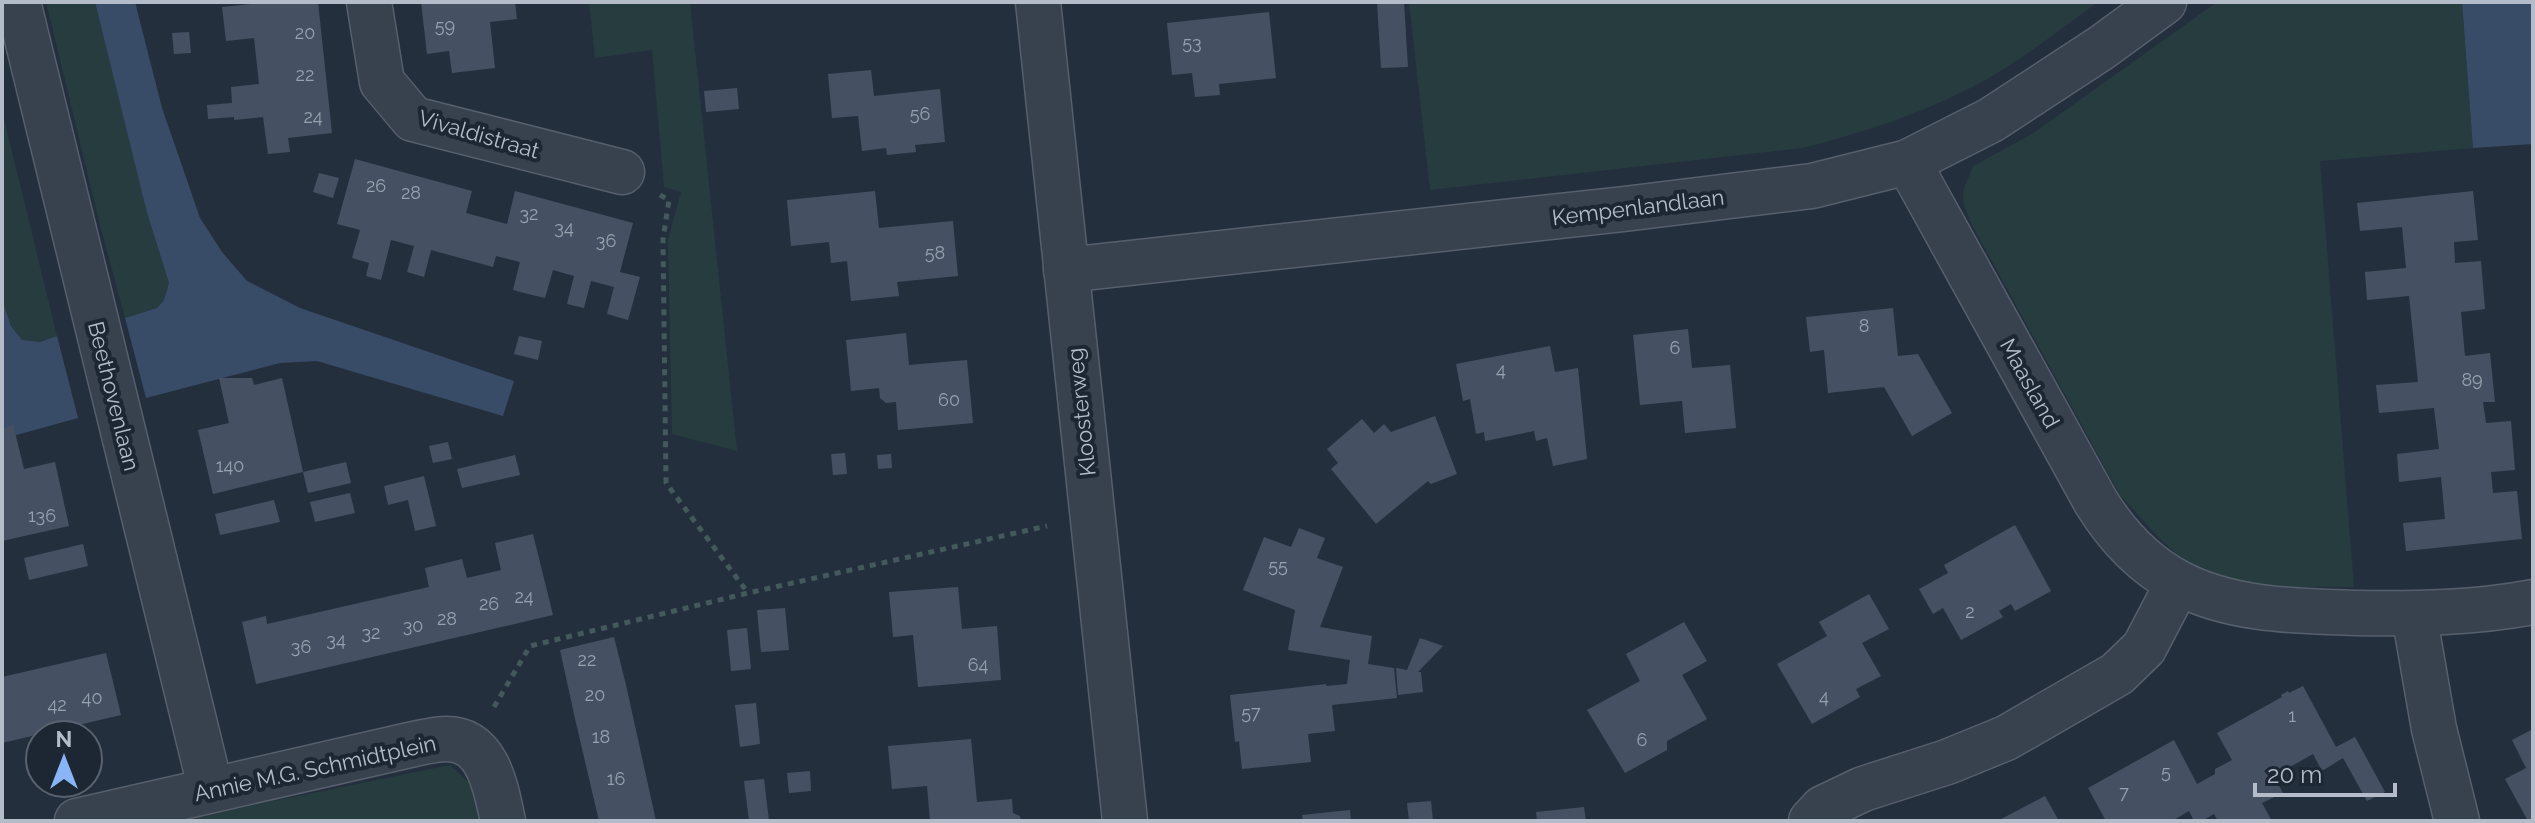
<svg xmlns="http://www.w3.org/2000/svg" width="2535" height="823" viewBox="0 0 2535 823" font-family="Raleway,sans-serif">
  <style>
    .green { fill: #263c3f }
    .water { fill: #394c67 }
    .building { fill: #455162 }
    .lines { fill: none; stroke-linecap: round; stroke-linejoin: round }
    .minor-casing { stroke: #565f6c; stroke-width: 47 }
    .path { stroke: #44595c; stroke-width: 5; stroke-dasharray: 6 6; stroke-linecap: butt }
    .minor { stroke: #38414e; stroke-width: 44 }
    .labels { text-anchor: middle; stroke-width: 8; stroke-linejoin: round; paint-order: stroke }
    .number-label { font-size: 18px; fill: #98a1af }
    .street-label { font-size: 22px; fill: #b4bcc9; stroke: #1d2633 }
  </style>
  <rect width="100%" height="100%" fill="#242f3e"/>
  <g class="green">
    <path d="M46,2H95L147,213L169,283L164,300L157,308L125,318L99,221Z"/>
    <path d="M589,2H690L737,451L672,434L668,240L681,192L664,187L652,50L595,58Z"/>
    <path d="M1409,2H2098C2054,34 2009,70 1960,93C1909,118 1857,134 1803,148L1430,190Z"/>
    <path d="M2217,2H2462L2473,148L2320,161L2354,587H2276L2235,580L2190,566L2159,538L2120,495L1972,225L1964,206L1963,191L1973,166L2032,134Z"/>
    <path d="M2,111L57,336L40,342L22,340L11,326L2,299Z"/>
    <path d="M450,765L475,788L483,821H176Z"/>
  </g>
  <g class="water">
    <path d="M95,2H135L162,108L200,218L222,252L247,281L300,308L514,381L503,416L317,361L280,363L146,398L125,318L157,308L164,300L169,283L147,213Z"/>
    <path d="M2462,2H2533V144L2473,148Z"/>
    <path d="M2,299L11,326L22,340L40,342L57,336L78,418L2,439Z"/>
  </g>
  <g class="building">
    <path d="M251,2H318L332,133L288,138L290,152L268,154L263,117L234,120V117L208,119L207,105L232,103L231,87L259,84L254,38L226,41L222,7L251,4Z"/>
    <path d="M421,2H515L517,19L490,22L495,68L452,73L449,51L427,54Z"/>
    <path d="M1377,2H1404L1408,67L1381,68Z"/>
    <path d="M1269,12L1276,78L1219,84L1220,95L1195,97L1192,73L1172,75L1167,23Z"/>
    <path d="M189,32L191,53L174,54L172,33Z"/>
    <path d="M871,70L874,96L940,89L945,142L915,145L916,152L887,155L886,148L862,151L858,116L832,118L828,74Z"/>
    <path d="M737,88L739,109L706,112L704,91Z"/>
    <path d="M355,159L472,191L466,213L507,224L515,191L633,223L620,272L640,277L628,320L607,314L614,287L591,281L584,308L567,304L574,276L553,270L545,298L528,294L513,290L520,262L496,256L493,267L431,250L424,277L407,272L414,246L391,240L381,280L366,276L369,263L352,258L360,230L337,224Z"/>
    <path d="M319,173L339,178L333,198L313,192Z"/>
    <path d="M875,191L879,228L953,221L958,276L897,282L899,296L851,301L847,261L831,263L829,242L791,246L787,200Z"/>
    <path d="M2473,191L2478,240L2454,242L2455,263L2481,261L2485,309L2461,312L2465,356L2490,353L2495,402H2483L2486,423L2511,421L2515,470L2491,472L2493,493L2517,491L2522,539L2406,551L2403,523L2445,519L2441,477L2399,482L2397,454L2439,449L2434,408L2379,413L2376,385L2418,382L2409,296L2367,300L2365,272L2406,268L2402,227L2360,231L2357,203Z"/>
    <path d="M1893,308L1898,356L1918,354L1952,413L1912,436L1884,387L1828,393L1824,350L1810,352L1806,317Z"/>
    <path d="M1688,329L1692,368L1730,365L1736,428L1685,433L1682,401L1640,405L1633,335Z"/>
    <path d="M906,333L909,365L967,360L973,423L898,430L896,402L886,403L880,398L879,388L851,391L846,340Z"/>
    <path d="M519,336L542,341L538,360L514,354Z"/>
    <path d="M1550,346L1555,372L1578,368L1587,459L1553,466L1547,438L1536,441L1534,431L1485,441L1484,432L1476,434L1470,399L1463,401L1456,364Z"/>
    <path d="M219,378H252L254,385L282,378L303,472L213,494L198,430L229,423Z"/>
    <path d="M1435,416L1457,474L1431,484L1428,481L1376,524L1331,469L1338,463L1327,449L1362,419L1374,433L1384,424L1391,432Z"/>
    <path d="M13,424L24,469L55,462L69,526L2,541V430Z"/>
    <path d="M448,442L452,459L433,463L429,446Z"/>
    <path d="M845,453L847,474L833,475L831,454Z"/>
    <path d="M891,454L892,468L878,469L877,455Z"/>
    <path d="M515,455L520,475L462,488L457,469Z"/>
    <path d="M346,462L351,483L308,493L303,472Z"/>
    <path d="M424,476L436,526L415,531L408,500L388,505L384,486Z"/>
    <path d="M350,493L355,513L315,522L310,502Z"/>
    <path d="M274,500L280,522L220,535L215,514Z"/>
    <path d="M2015,525L2051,591L2015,611L2011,604L1999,611L2003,617L1961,640L1943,608L1933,614L1919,589L1948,573L1944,565Z"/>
    <path d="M1299,528L1325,538L1317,558L1343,567L1320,627L1372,636L1368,664L1394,668L1397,698L1332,705L1335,731L1308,734L1311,762L1242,769L1239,741L1235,742L1230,695L1326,684V686L1347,684L1350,660L1288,650L1295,610L1243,590L1264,537L1291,547Z"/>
    <path d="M533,534L553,615L256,684L242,622L266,616L267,624L429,587L425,568L462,559L467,578L501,570L495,543Z"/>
    <path d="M83,544L88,566L29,580L24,558Z"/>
    <path d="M958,587L962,629L997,626L1001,680L918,687L913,635L893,637L889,592Z"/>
    <path d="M1869,594L1889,629L1862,643L1881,676L1856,689L1860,697L1812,724L1777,664L1827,636L1819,622Z"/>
    <path d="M785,608L789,650L761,652L757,610Z"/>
    <path d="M1684,622L1707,661L1682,675L1707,719L1667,741V750L1625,773L1587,710L1640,681L1626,654Z"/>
    <path d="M747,628L751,669L731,671L727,630Z"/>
    <path d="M614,637L626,685L656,821H599L576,723L560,650Z"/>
    <path d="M1420,638L1443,646L1418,672H1421L1423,692L1398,695L1396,668L1407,670Z"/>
    <path d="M106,653L121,715L2,743V677Z"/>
    <path d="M2303,686L2336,747L2355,737L2385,792L2367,801L2343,758L2322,771L2313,754L2274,776L2283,793L2262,803L2272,821H2218L2214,814L2202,821H2194L2189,811L2172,821H2106L2088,788L2174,740L2197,784L2215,774V769L2232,760L2217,733L2282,697L2281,695L2288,691L2289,693Z"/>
    <path d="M756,703L760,744L740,747L735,705Z"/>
    <path d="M2533,729V821H2528L2505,779L2526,768L2512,740Z"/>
    <path d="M971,739L977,802L1012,799L1013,813L1020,816L1021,821H930L927,786L892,789L888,746Z"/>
    <path d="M810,771L811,791L789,793L787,773Z"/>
    <path d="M764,779L769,821H749L744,781Z"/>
    <path d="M2045,796L2059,821H1998L2003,818Z"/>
    <path d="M1431,801L1433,821H1409L1407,803Z"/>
    <path d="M1584,807L1586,821H1537L1536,812Z"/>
    <path d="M1350,810L1351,821H1303L1302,815Z"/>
  </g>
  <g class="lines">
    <defs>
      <g id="minor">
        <path d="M18,2L211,790"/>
        <path d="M369,2L382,82L413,119L622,172"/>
        <path d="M1038,2L1125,821"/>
        <path d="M1908,162L2096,502C2117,536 2142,563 2177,582C2231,611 2297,611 2356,613C2415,614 2475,613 2533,602"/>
        <path d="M1066,270L1624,209L1812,186L1908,162L1991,120L2101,48L2164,2"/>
        <path d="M2414,614L2434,729L2457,821"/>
        <path d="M77,821L414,744C424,742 436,739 446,739C489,739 496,789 503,821"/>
        <path d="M1811,821L1823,808L1863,789L1947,762L2006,738L2117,674L2144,648L2178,583"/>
      </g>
    </defs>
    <use href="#minor" class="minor-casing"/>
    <g class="path">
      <path d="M660,195L669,200L663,239L666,483L748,593"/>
      <path d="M494,707L530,646L748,593L1047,526"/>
    </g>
    <use href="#minor" class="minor"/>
  </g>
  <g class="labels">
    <g class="number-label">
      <text x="445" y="32">59</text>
      <text x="305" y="39">20</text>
      <text x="1192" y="49">53</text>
      <text x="305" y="81">22</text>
      <text x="920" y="120">56</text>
      <text x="313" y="123">24</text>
      <text x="376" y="192">26</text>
      <text x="411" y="199">28</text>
      <text x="529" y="220">32</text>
      <text x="564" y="234">34</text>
      <text x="606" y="247">36</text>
      <text x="935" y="259">58</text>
      <text x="1864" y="332">8</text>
      <text x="1675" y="354">6</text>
      <text x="1501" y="376">4</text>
      <text x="2472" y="386">89</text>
      <text x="949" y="406">60</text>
      <text x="230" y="472">140</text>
      <text x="42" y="522">136</text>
      <text x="1278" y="572">55</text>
      <text x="524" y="603">24</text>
      <text x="489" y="610">26</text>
      <text x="1970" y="618">2</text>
      <text x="447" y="625">28</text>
      <text x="413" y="632">30</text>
      <text x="371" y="639">32</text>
      <text x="336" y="646">34</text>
      <text x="301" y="653">36</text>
      <text x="587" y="666">22</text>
      <text x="978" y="671">64</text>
      <text x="595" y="701">20</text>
      <text x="1824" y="703">4</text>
      <text x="92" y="704">40</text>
      <text x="57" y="711">42</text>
      <text x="1251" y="719">57</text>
      <text x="2292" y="722">1</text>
      <text x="601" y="743">18</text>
      <text x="1642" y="746">6</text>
      <text x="2166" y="778">5</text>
      <text x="616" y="785">16</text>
      <text x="2124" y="799">7</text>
    </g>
    <g class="street-label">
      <text transform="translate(479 134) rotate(16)" y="8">Vivaldistraat</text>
      <text transform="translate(1638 207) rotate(-7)" y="8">Kempenlandlaan</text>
      <text transform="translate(2030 383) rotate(61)" y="8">Maasland</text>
      <text transform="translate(114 396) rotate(76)" y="8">Beethovenlaan</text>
      <text transform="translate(1081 412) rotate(-96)" y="8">Kloosterweg</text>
      <text transform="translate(315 768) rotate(-12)" y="8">Annie M.G. Schmidtplein</text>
    </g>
  </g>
  <rect width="2535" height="823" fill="none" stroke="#b4bcc9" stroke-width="8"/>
  <g transform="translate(64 759)"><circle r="38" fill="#1d2633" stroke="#59626f" stroke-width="2"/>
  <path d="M0-6L14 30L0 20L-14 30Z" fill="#8ab4f8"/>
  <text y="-12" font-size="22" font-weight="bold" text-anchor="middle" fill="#b4bcc9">N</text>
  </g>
  <path d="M2255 783v12h140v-12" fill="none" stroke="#b4bcc9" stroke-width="4"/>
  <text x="2267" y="783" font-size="24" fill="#b4bcc9" stroke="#1d2633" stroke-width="6" paint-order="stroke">20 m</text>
</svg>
